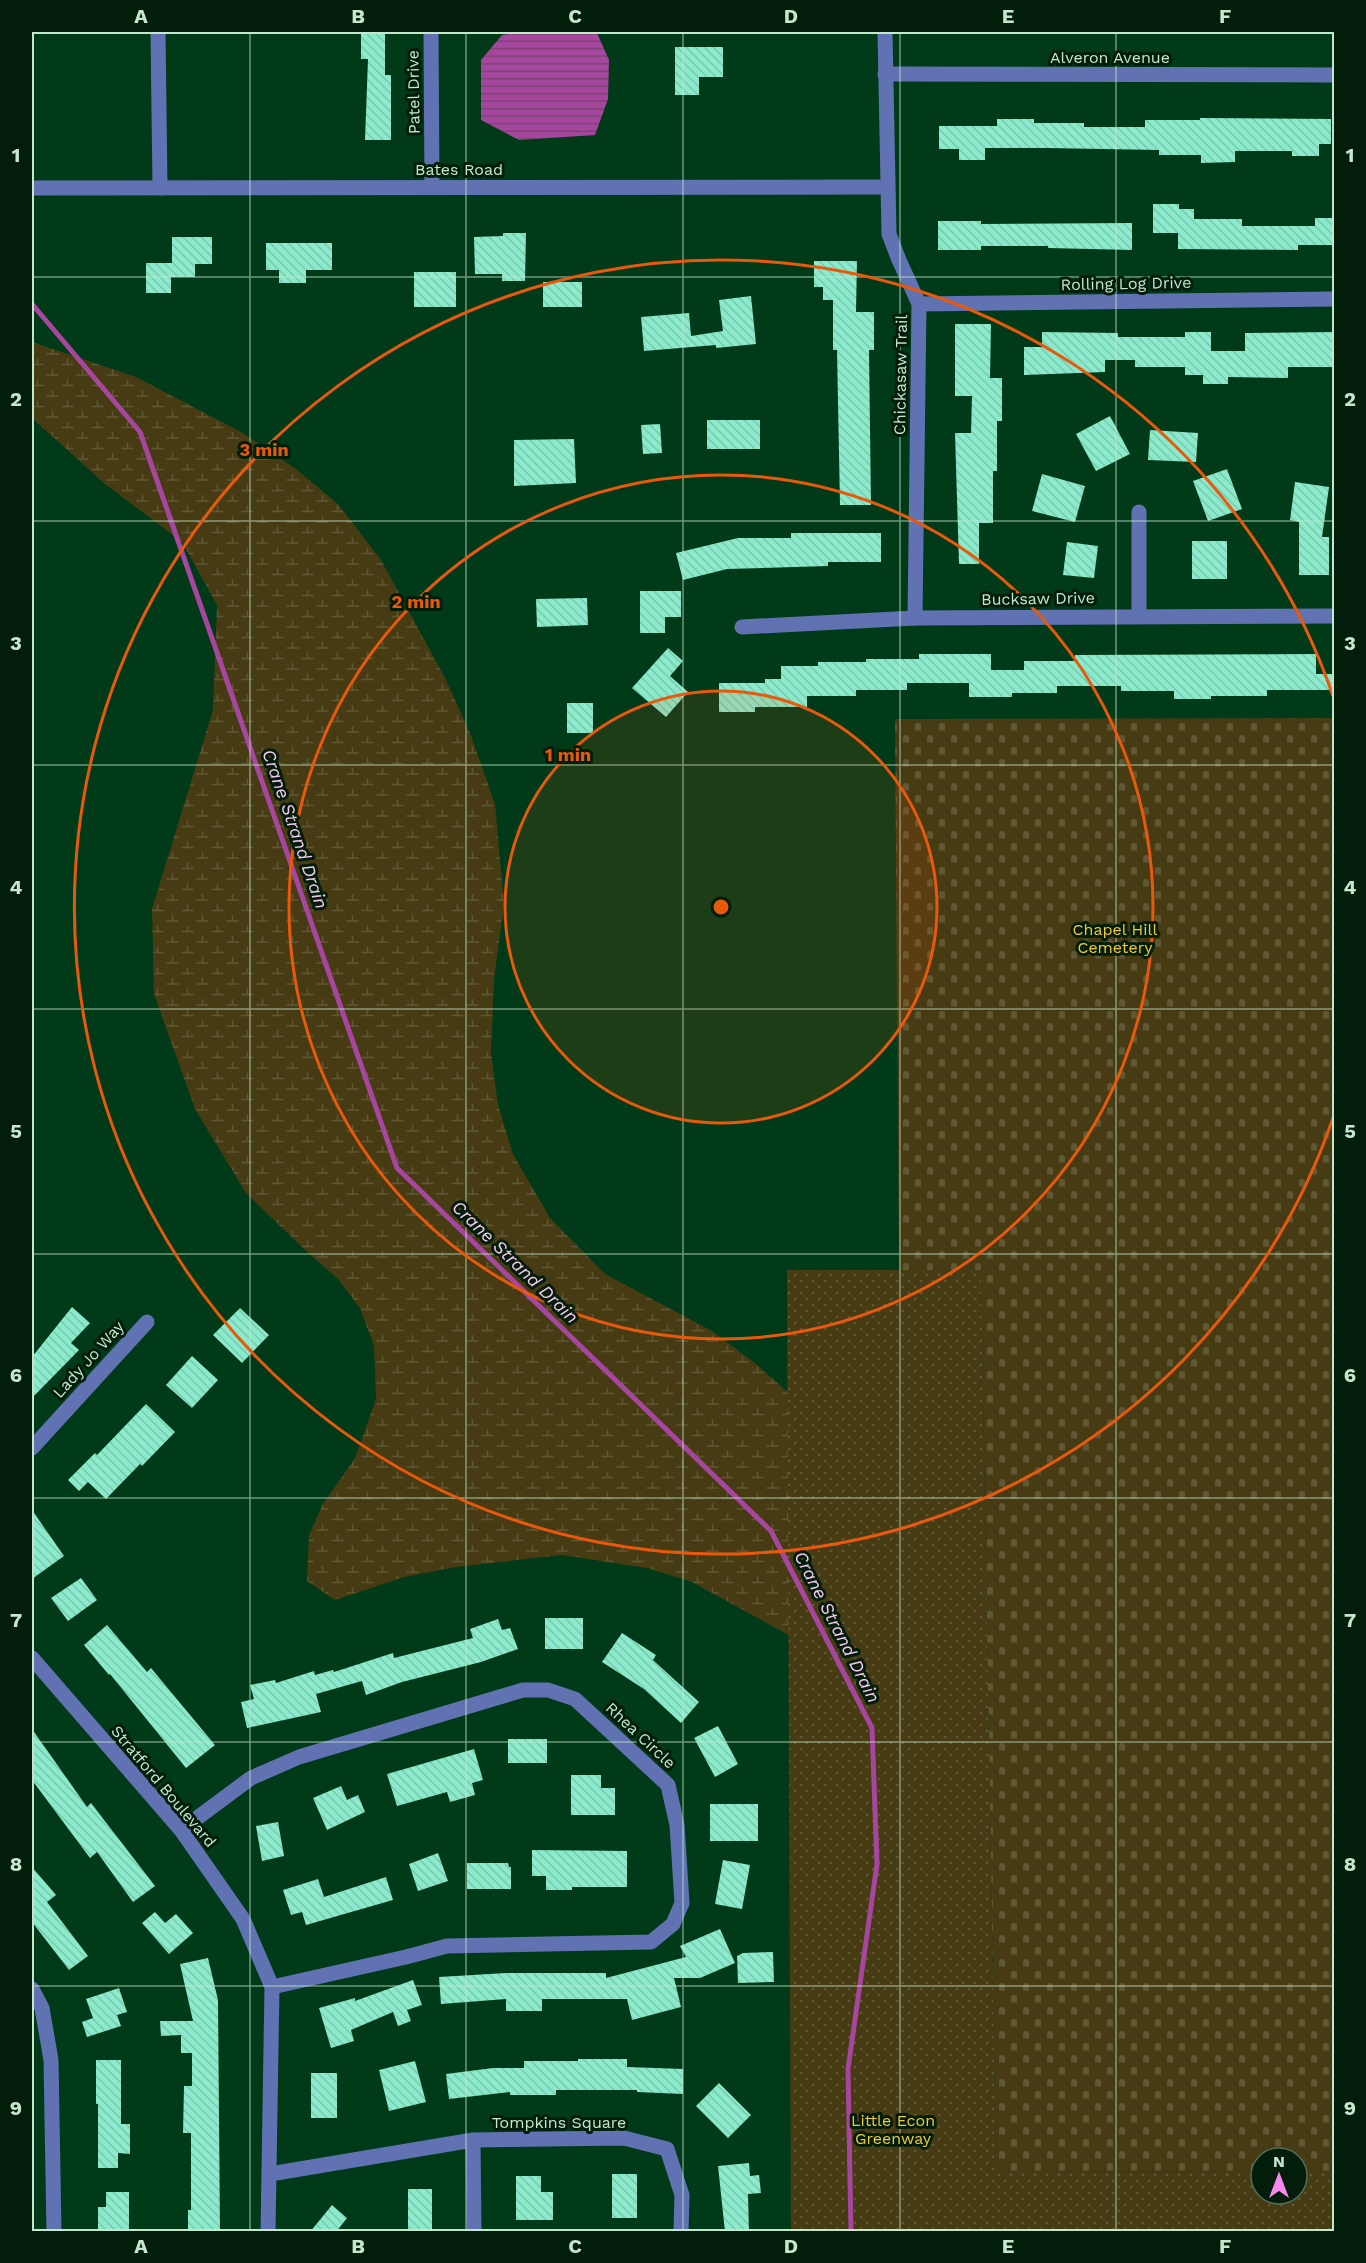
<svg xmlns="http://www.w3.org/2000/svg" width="1366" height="2263" viewBox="0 0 1366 2263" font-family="'Work Sans',sans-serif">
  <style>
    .wetland { fill: url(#wetland-marsh) }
    .cemetery { fill: url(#cemetery-stones) }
    .park { fill: url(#park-dots) }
    .water { fill: url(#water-rules) }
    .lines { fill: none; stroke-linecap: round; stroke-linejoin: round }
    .stream { stroke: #a7469e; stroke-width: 5 }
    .building { fill: url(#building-back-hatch) }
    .minor { stroke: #6172b2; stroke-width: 15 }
    .grid { fill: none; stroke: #c5e7cc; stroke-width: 1.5; stroke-opacity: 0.55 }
    .ring { fill: none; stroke: #e8590c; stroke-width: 3 }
    .labels { text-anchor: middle; stroke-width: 6; stroke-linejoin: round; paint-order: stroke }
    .street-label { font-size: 16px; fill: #c5e7cc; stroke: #021e0b }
    .park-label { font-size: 16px; fill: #f3c839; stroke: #021e0b }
    .water-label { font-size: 18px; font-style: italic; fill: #f9c7f1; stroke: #021e0b }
    .centre { fill: #e8590c; stroke: #021e0b; stroke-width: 3 }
    .ring-label { font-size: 18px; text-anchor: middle; font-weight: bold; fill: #e8590c; stroke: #021e0b; stroke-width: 6; stroke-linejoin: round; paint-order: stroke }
    .neatline { fill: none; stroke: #c5e7cc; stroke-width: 2 }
    .grid-label { font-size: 20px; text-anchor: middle; font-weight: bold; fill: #c5e7cc }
  </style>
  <defs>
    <pattern id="wetland-marsh" width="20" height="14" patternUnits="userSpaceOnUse" patternTransform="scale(1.5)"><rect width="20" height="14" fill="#473b13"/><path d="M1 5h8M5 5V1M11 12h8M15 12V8" fill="none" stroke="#605734"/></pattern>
    <pattern id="cemetery-stones" width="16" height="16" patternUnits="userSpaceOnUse" patternTransform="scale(1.5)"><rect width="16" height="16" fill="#473b13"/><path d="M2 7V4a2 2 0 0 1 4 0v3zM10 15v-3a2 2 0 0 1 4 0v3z" fill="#605734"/></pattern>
    <pattern id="park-dots" width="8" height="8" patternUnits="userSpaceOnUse" patternTransform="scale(1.5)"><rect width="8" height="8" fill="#473b13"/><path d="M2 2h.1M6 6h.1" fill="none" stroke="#605734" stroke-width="1.8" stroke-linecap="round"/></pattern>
    <pattern id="water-rules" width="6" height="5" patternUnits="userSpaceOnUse" patternTransform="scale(1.5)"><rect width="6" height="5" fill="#a7469e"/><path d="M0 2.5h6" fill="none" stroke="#764672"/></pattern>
    <pattern id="building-back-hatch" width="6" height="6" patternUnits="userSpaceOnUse" patternTransform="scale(1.5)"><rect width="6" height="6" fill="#8aeacb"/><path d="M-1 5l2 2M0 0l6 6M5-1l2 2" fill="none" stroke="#7ac9af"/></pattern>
  </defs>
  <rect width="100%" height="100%" fill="#003a19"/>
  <path class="wetland" d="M32,342L136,377L241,432L296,469L338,504L381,560L445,678L470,733L495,804L504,904L494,979L491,1053L498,1105L513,1154L550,1218L605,1274L712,1331L756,1364L790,1394L794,1638L692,1582L647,1568L562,1555L456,1567L404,1577L335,1600L307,1581L309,1535L323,1504L355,1458L376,1399L374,1346L360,1308L338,1279L304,1249L246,1193L195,1109L154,994L152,909L213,710L217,605L182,542L105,484L32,418Z"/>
  <path class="cemetery" d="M1334,718V2172H1297V2158H1261V2172L996,2171L981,1270H899L895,719Z"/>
  <path class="park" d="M787,1270H981L996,2171L1261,2172V2194H1297V2172H1334V2231H791Z"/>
  <path class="water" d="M521,32L597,33L609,60L608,99L595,135L519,140L481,120V60L502,35Z"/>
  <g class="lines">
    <path class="stream" d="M32,304L140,432L397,1168L771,1531L872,1728L877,1864L848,2069L851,2232"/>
  </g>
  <g class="building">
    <path d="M361,32H385V75H391V140H365L368,59H361Z"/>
    <path d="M675,47H723V77H699V95H675Z"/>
    <path d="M1200,118L1331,119V144H1319V156H1292V151H1235V162L1201,163V155H1159V150L1047,148H985V160H959V149H939V126H997V119H1034V123H1084V127H1145V120H1200Z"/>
    <path d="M1153,204H1179V209H1194V219H1242V226H1315V218H1335V245H1298V250L1178,249V233H1153Z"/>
    <path d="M938,221H981V224L1132,223V250L1048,248V246H981V250H938Z"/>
    <path d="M503,233H526L525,281H502V274H475L474,237L503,236Z"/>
    <path d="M172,237H212V264H195V277H171V293H146V263H172Z"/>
    <path d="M266,243H332V270H306V283H279V270H266Z"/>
    <path d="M814,261H857L856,312H874V350H869L871,505H840L837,350H833V300H823V287H814Z"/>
    <rect x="414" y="272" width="42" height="35"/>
    <rect x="543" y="282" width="39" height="25"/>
    <path d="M751,296L756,344L716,348V345L644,351L641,317L689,313L691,336L723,331L719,300Z"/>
    <path d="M955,324H991L990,378H1002V421H997V471H993V523H979V564H959L955,433H971L972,396H955Z"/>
    <path d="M1042,332L1118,333V337H1185V332H1211V351H1245V333L1335,332V367H1288V378L1228,377V384H1203V375H1185V367H1135V360H1105V372L1024,375V347H1042Z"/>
    <path d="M1110,416L1130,454L1096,471L1076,434Z"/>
    <rect x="707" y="420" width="53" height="29"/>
    <path d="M660,424L662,453L643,454L641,425Z"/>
    <path d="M1150,430L1198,433L1196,462L1148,460Z"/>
    <path d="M574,439L576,483L514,486V440Z"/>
    <path d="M1227,469L1242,509L1208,521L1193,481Z"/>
    <path d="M1042,474L1085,486L1075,522L1032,511Z"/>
    <path d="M1295,482L1329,487L1322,537H1329V575H1299V522L1290,520Z"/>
    <path d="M791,533H881V562H828V566L727,569L683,580L676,553L738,538H791Z"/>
    <rect x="1192" y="541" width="35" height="38"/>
    <path d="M1067,542L1098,546L1094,578L1063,575Z"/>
    <path d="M640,591H681V617H665V633H640Z"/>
    <path d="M587,598L588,625L537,627L536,599Z"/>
    <path d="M668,648L683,661L670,676L688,692L666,717L632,688Z"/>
    <path d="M919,654H991V670H1024V661H1075V655L1316,654V674H1335V690H1267V696H1211V699H1174V691H1121V686H1057V693H1012V697H969V683H907V690H856V696H807V707H755V712H719V683H765V679H781V666H818V662H866V659H919Z"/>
    <rect x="567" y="703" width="26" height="30"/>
    <path d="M72,1307L90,1323L71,1343L79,1350L32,1398V1357Z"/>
    <path d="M240,1308L269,1335L242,1363L213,1335Z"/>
    <path d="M192,1356L218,1380L192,1408L166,1385Z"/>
    <path d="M146,1404L175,1432L142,1466L140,1464L106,1499L88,1482L79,1491L68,1480L95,1453L97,1455Z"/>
    <path d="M32,1510L64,1556L32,1579Z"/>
    <path d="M81,1578L97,1600L68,1621L51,1598Z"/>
    <rect x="545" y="1618" width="38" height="31"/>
    <path d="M498,1619L502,1630L510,1628L518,1649L481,1662L402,1682L366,1695L362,1681L316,1694L321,1712L247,1728L241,1702L254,1699L250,1685L275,1680L276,1683L314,1671L315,1675L333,1670L334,1672L393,1653L394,1658L473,1638L470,1629Z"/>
    <path d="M107,1625L147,1672L151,1668L215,1745L186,1768L110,1674L109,1675L84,1645Z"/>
    <path d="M622,1633L656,1655L653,1660L699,1702L681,1723L644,1689L602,1662Z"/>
    <path d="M718,1726L738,1764L715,1777L694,1738Z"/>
    <path d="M32,1729L87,1807L91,1803L155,1886L133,1902L97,1852L90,1858L32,1780Z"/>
    <rect x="508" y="1739" width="39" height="24"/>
    <path d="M474,1749L483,1780L472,1783L475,1795L450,1802L447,1792L397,1806L387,1774Z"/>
    <path d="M571,1775H601V1788H615V1815H571Z"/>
    <path d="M341,1786L347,1800L358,1795L365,1812L327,1830L313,1798Z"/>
    <rect x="710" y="1804" width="48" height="37"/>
    <path d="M278,1822L284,1856L262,1861L256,1826Z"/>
    <path d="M532,1850L627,1851V1887H572V1890H546V1876H532Z"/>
    <path d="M438,1853L448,1881L418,1891L409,1864Z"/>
    <path d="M723,1860L750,1865L742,1909L715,1904Z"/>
    <path d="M467,1863H508L509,1867H511V1889H467Z"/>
    <path d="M32,1867L56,1895L47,1902L88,1956L69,1970L32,1922Z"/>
    <path d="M386,1877L393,1900L306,1925L302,1912L291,1915L283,1890L318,1879L324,1897Z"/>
    <path d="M155,1912L165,1923L176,1914L193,1933L169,1954L142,1923Z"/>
    <path d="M720,1929L735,1963L700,1978H674L681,2007L632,2020L627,1999H542V2011H506V1999L441,2004L439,1977L506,1973H606V1978L686,1957L680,1946Z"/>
    <path d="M773,1952L774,1982L738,1983L737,1956L743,1953Z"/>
    <path d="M208,1958L218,2000L220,2232H188V2210H191V2133H183L184,2086H192V2053H181V2035L161,2036L160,2021H193L180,1964Z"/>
    <path d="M413,1980L422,2005L407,2010L411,2021L398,2026L393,2012L351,2030L354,2041L331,2048L319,2008L355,1998V2001Z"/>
    <path d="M119,1988L127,2012L117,2015L121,2026L87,2037L82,2022L93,2018L86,1999Z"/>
    <path d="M578,2059H627V2067L683,2069V2094L637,2092V2090H556V2095H510V2092L449,2099L446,2074L493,2068H524V2061H578Z"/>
    <path d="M96,2060H121V2124H130V2154L118,2153V2168H98V2104H96Z"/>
    <path d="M415,2061L426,2102L389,2111L379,2070Z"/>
    <rect x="311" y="2073" width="26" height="45"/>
    <path d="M719,2083L751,2115L728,2138L696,2106Z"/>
    <path d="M749,2163L750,2176L759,2175L761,2193L748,2194L749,2232H725L718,2166Z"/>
    <rect x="612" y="2174" width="25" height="44"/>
    <path d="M516,2176H541V2192H553V2220H516Z"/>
    <rect x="408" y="2189" width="24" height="43"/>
    <path d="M106,2192H129V2232H98V2207H106Z"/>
    <path d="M332,2205L347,2218L336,2232H310Z"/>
  </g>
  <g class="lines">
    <g class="minor">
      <path d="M158,32L160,188"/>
      <path d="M431,32L432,187"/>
      <path d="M885,32L889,234L899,260L919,304L915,618"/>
      <path d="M885,74L1334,75"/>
      <path d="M32,188L887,187"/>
      <path d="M919,304L1334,299"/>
      <path d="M1139,512V616"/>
      <path d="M742,627L915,618L1334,616"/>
      <path d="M32,1448L147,1322"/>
      <path d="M32,1658L181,1830L243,1919L272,1987L268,2232"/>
      <path d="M181,1830L251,1778L299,1757L523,1690H548L575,1699L668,1785L677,1825L682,1903L673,1924L651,1942L447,1946L406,1957L272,1987"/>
      <path d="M32,1989L42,2008L51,2060L54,2232"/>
      <path d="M473,2140L474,2232"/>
      <path d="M270,2174L473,2140L624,2138L667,2149L682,2195L681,2232"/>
    </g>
  </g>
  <path class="grid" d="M250,32V2232M466,32V2232M683,32V2232M900,32V2232M1116,32V2232M32,277H1334M32,521H1334M32,765H1334M32,1009H1334M32,1254H1334M32,1498H1334M32,1742H1334M32,1986H1334"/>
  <circle cx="721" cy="907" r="216" fill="#e8590c" fill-opacity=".12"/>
  <g class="ring">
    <circle cx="721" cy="907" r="216"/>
    <circle cx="721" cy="907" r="432"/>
    <path d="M1333 1118A647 647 0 1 1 1333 696"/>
  </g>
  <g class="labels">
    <g class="street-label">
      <text x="1110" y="63">Alveron Avenue</text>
      <text transform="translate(413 92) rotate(-91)" y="6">Patel Drive</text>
      <text x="459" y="175">Bates Road</text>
      <text transform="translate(1126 283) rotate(-1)" y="6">Rolling Log Drive</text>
      <text transform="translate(900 375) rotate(-89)" y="6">Chickasaw Trail</text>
      <text transform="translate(1038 598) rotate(-1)" y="6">Bucksaw Drive</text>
      <text transform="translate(88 1359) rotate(-48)" y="6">Lady Jo Way</text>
      <text transform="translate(641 1735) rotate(43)" y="6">Rhea Circle</text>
      <text transform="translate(164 1786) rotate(50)" y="6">Stratford Boulevard</text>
      <text x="559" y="2128">Tompkins Square</text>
    </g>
    <g class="park-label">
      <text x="1115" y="935">Chapel Hill<tspan x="1115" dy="18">Cemetery</tspan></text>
      <text x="893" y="2126">Little Econ<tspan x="893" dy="18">Greenway</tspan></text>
    </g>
    <g class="water-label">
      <text transform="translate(295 829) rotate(71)" y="6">Crane Strand Drain</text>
      <text transform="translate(515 1262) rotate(44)" y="6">Crane Strand Drain</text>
      <text transform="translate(837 1627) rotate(63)" y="6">Crane Strand Drain</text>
    </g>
  </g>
  <circle cx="721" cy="907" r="9" class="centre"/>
  <g class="ring-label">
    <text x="264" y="456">3 min</text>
    <text x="416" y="608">2 min</text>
    <text x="568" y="761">1 min</text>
  </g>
  <rect width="1366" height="2263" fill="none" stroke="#021e0b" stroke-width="66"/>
  <g transform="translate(1279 2176)"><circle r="28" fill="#021e0b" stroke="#506e58" stroke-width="1.5"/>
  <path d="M0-4.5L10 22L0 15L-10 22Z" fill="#f888eb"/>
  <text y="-9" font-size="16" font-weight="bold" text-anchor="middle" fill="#c5e7cc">N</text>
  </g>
  <rect x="33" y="33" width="1300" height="2197" class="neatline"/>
  <g class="grid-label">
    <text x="141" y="23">A</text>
    <text x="358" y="23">B</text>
    <text x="575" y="23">C</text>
    <text x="791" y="23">D</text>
    <text x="1008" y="23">E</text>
    <text x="1225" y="23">F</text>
    <text x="16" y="162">1</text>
    <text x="1350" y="162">1</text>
    <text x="16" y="406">2</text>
    <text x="1350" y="406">2</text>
    <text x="16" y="650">3</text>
    <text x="1350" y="650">3</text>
    <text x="16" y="894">4</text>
    <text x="1350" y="894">4</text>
    <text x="16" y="1138">5</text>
    <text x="1350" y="1138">5</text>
    <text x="16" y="1382">6</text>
    <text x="1350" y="1382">6</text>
    <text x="16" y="1627">7</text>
    <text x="1350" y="1627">7</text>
    <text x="16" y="1871">8</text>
    <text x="1350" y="1871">8</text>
    <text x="16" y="2115">9</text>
    <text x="1350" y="2115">9</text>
    <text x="141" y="2253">A</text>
    <text x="358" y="2253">B</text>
    <text x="575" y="2253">C</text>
    <text x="791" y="2253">D</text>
    <text x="1008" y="2253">E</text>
    <text x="1225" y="2253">F</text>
  </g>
</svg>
